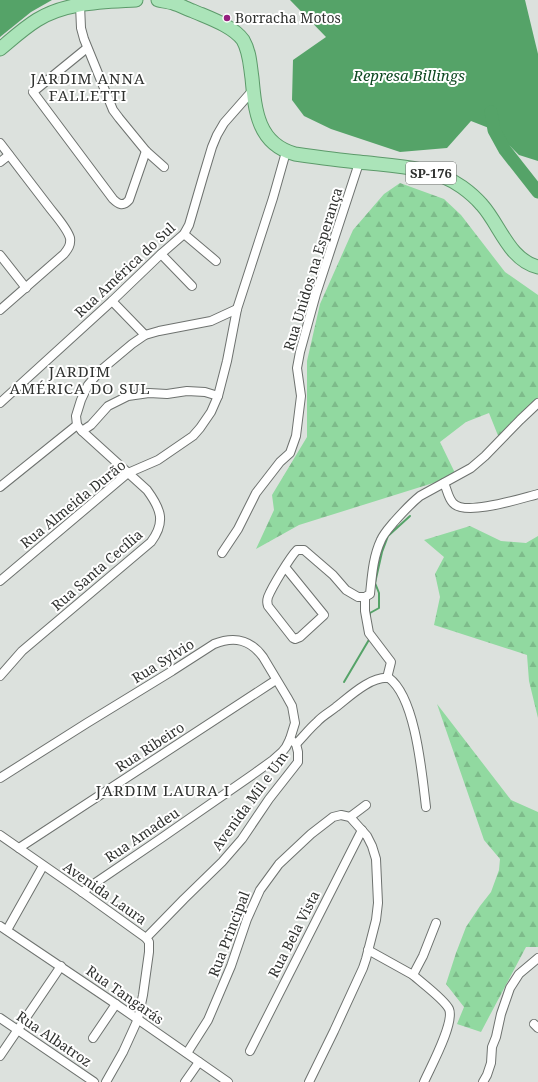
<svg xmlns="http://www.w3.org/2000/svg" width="538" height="1082" viewBox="0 0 538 1082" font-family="'Noto Serif',serif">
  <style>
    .forest { fill: url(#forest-firs) }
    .water { fill: #55a368 }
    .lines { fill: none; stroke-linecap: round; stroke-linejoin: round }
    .stream { stroke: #55a368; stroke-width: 2 }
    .river { stroke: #55a368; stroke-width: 13 }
    .minor-casing { stroke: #6e726f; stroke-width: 10 }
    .primary-casing { stroke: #5c9a6a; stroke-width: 15 }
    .minor { stroke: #fff; stroke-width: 8 }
    .primary { stroke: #abe4b9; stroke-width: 13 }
    .poi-dot { fill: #95207e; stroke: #fff; stroke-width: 1.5 }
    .labels { text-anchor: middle; stroke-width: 4; stroke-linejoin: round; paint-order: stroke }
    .shield { fill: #fff; stroke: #6e706e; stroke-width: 1 }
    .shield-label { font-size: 13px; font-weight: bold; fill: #303230 }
    .poi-label { font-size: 14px; fill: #303230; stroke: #fff; text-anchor: start }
    .street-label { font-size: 14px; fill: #303230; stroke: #fff }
    .water-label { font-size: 15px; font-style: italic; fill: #0d4821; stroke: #fff }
    .neighbourhood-label { font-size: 15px; letter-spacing: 1px; fill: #303230; stroke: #fff }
  </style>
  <defs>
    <pattern id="forest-firs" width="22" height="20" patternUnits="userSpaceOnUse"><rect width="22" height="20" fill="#91d9a0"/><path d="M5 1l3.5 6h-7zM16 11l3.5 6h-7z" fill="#7dbb8a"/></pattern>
  </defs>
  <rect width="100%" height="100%" fill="#dce1dd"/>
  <g class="forest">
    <path d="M400,183L444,199L461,215L505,272L538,295V400L517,417L499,438L489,413L466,422L440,442L455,473L446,479L299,525L256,549L274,510L272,495L307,437V361L320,304L353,230L384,194Z"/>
    <path d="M470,526L501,541L526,543L538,536V718L529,681L527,655L434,625L440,597L435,574L444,557L424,540Z"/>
    <path d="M437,704L511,800L538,812V947H526L481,1032L457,1024L464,1007L446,984L456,953L466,927L480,906L491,892L499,870L500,859L484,840Z"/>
  </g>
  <g class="water">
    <path d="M0,0H52L31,12L0,37Z"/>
    <path d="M290,0H525L538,54V161L519,155L494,130L471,121L447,148L400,152L331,129L304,116L292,100L293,60L326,37Z"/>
  </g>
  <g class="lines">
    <g class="stream">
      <path d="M370,616V613L379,608V593L375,583L382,552L388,536L410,516"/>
      <path d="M344,682L370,638"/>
    </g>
    <path class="river" d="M491,112L494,130L505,150L538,192"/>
    <defs>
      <g id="minor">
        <path d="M80,5L81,28L84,39L113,110L119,118L146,151L164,167"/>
        <path d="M87,48L33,92L113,199C118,204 123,207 129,200L146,151"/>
        <path d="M0,143C16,164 33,186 49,207C55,215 67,228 70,238C71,245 68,249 64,254L0,310"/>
        <path d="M0,162L9,155"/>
        <path d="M184,234L216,261"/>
        <path d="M161,254L192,286"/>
        <path d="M0,255L26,288"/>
        <path d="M112,301L145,335"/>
        <path d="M0,403L112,301L161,254L184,234L189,225L203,177L212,147L217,135L224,123L253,90"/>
        <path d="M82,431L91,425L108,406L128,396L149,393L167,394L187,391L205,392L218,396"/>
        <path d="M444,483C447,489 448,498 453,503C465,517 522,498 538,494"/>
        <path d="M0,487L77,425"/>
        <path d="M222,553L238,529L256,493L280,462L290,453L296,436L301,396L297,368L300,352L316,294L359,163"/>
        <path d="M285,567L324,615L300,637L295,639L293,638L268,606C267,603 267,600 268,597C272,587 290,557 297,550H304L333,575L346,590L358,597H365"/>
        <path d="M0,581L128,473L158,460L193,436L200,428L211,412L218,396L227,361L237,309L273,198L286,152"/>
        <path d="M365,597L370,594C372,575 373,557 381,540C384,533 389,528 394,522C402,513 410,504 420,496L471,468L485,456L520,420L538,403"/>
        <path d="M365,597V611L369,633L391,662L387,678"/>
        <path d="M0,676L22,651L151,542C166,522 161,509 147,490L82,431L77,425L76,416L81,400L88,385L101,370L132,344L145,335L159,331L211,321L237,309"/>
        <path d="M296,744C303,737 309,729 317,722C322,716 330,712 336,707C350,696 371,676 389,678C416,698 422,775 426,807"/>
        <path d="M0,778L87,723L172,671L214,644C234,636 250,639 263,657L287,697L292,706L295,723L290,739L286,747L282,752L273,760L255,773L160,839L82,892"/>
        <path d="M350,817L366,805"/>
        <path d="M0,835L82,892L146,938L149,942V952L143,995L138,1019L123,1052L106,1082"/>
        <path d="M19,848L276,680"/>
        <path d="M0,926L110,1000L228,1082"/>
        <path d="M7,930L43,866"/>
        <path d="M146,938L184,899L222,862L242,839L269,799L298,762V752L296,744L290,739"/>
        <path d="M368,950L413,975"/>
        <path d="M0,1018L94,1082"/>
        <path d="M534,1024L538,1028"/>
        <path d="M93,1038L116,1004"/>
        <path d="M250,1051L362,830"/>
        <path d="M187,1053L208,1020L231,966L247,919L260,890L279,864L311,834L333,817L341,815L350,817L367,836L372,846L376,859L378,903L376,920L366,959L363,968L334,1031L309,1082"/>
        <path d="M0,1056L61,966"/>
        <path d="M185,1082L199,1062"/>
        <path d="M424,1082C430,1068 455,1023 449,1009C445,1000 422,983 413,975L423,956L436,923"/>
        <path d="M483,1082L487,1075L491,1063L492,1047L496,1037L501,1014L510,988L519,974L538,958"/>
      </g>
      <g id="primary">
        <path d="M158,0C163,1 169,2 173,3C180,5 187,9 193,11C209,18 233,26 243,40C250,52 250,65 252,78C255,111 258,144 295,154C316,157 337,160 359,162C392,166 433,166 462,187C469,192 476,198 482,205C500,225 509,260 538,267"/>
        <path d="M0,49C12,39 24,28 37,20C66,2 103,2 136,0"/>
      </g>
    </defs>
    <use href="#minor" class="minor-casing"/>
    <use href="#primary" class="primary-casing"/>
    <use href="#minor" class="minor"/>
    <use href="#primary" class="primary"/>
  </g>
  <circle class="poi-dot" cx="227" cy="18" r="4"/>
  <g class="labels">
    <rect class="shield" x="406" y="162" width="50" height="22" rx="3"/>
    <g class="shield-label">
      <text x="431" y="178">SP-176</text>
    </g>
    <g class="poi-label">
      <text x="235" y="23">Borracha Motos</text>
    </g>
    <g class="street-label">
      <text transform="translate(313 269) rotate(-73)" y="5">Rua Unidos na Esperança</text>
      <text transform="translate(125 270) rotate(-43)" y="5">Rua América do Sul</text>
      <text transform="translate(73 504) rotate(-39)" y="5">Rua Almeida Durão</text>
      <text transform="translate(97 570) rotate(-41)" y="5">Rua Santa Cecília</text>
      <text transform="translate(163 661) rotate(-32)" y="5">Rua Sylvio</text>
      <text transform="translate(150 747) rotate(-33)" y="5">Rua Ribeiro</text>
      <text transform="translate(250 801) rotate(-54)" y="5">Avenida Mil e Um</text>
      <text transform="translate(142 835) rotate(-34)" y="5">Rua Amadeu</text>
      <text transform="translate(105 893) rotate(35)" y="5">Avenida Laura</text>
      <text transform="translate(229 934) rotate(-69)" y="5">Rua Principal</text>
      <text transform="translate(294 934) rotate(-63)" y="5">Rua Bela Vista</text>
      <text transform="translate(125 995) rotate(35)" y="5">Rua Tangarás</text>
      <text transform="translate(54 1039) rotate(34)" y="5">Rua Albatroz</text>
    </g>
    <g class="water-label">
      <text x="409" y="81">Represa Billings</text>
    </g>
    <g class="neighbourhood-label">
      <text x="88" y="84">JARDIM ANNA<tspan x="88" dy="17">FALLETTI</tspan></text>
      <text x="80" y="377">JARDIM<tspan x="80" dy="17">AMÉRICA DO SUL</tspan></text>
      <text x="163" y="796">JARDIM LAURA I</text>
    </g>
  </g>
</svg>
